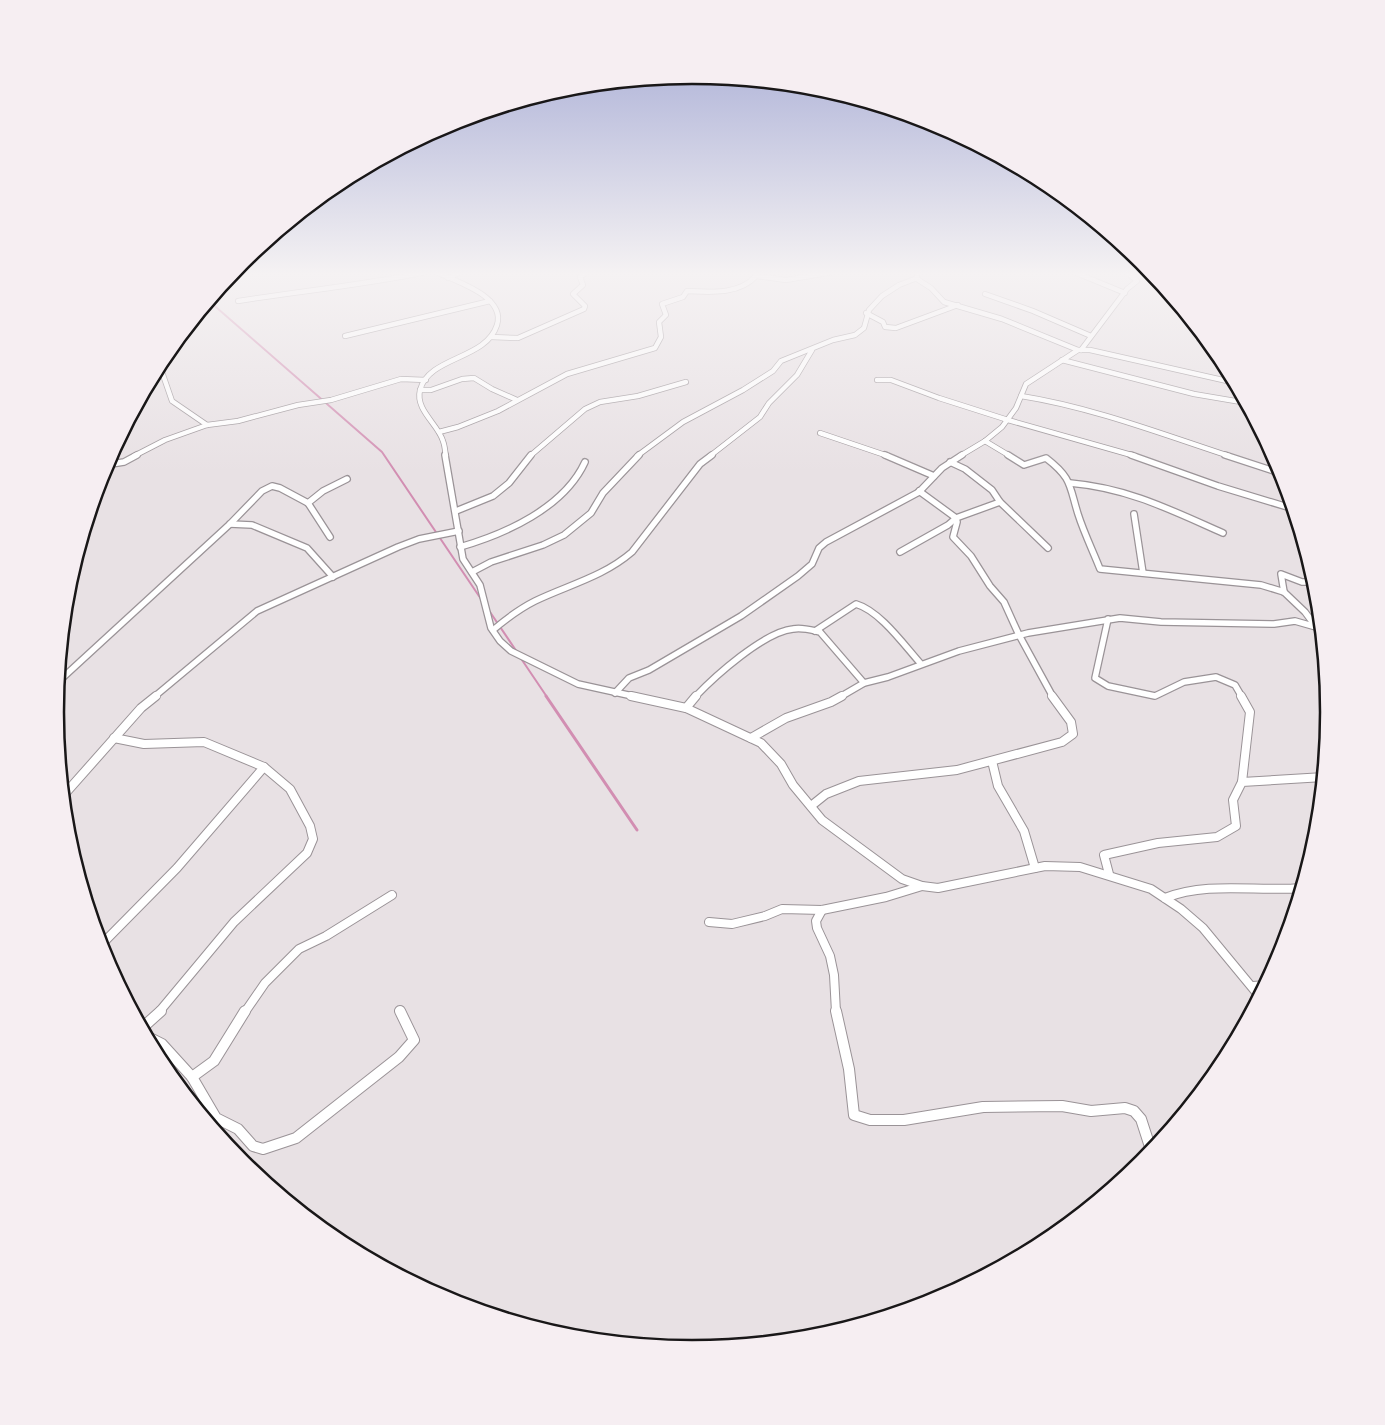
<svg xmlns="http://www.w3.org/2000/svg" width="1385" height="1425" viewBox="0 0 1385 1425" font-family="'Times New Roman',serif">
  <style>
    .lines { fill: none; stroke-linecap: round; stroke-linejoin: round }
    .stream-far1 { stroke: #d28eb2; stroke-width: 2 }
    .stream { stroke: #d28eb2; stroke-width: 3 }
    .minor-far3-casing { stroke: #9a9397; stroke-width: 6 }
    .minor-far2-casing { stroke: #9a9397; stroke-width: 8 }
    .minor-far1-casing { stroke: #9a9397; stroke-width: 10 }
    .minor-casing { stroke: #9a9397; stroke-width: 12 }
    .minor-far3 { stroke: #fff; stroke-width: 4.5 }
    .minor-far2 { stroke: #fff; stroke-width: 5.5 }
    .minor-far1 { stroke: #fff; stroke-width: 8 }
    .minor { stroke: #fff; stroke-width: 10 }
    .rim { fill: none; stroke: #191718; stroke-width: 2.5 }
  </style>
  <rect width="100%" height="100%" fill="#e8e1e4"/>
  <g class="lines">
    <g class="stream-far1">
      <path d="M209,301L382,452L481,599"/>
      <path d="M488,609L517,652"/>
      <path d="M520,657L547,697"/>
    </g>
    <path class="stream" d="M546,696L637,830"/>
    <defs>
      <g id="minor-far3">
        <path d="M436,272C455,281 506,296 497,325C486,360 429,356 420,390C415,410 438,424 443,441C445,446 445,452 446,456"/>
        <path d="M917,272V279L931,288L944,302L1002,319L1078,350"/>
        <path d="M1074,272L1125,293"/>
        <path d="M448,278L461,272"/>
        <path d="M985,294L1033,311L1091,336"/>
        <path d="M238,301C301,291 364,285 426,272"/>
        <path d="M866,313L883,322L885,327L896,328L958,305"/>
        <path d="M345,336L490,301"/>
        <path d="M491,337L518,338L584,309L585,306L573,294L583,285L580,277L587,272"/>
        <path d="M1199,339L1208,340"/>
        <path d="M1081,350L1127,289L1137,281L1127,272"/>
        <path d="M1062,360L1194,394L1247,403"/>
        <path d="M155,371L162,372L172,401L207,425"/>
        <path d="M877,380H891L939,398L1008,420L1135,456"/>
        <path d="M420,390H431L462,379L474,378L492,389L517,400"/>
        <path d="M1021,396C1091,407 1162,434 1229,456"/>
        <path d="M439,432L458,427L498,411L567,374L655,348L661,337L659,322L666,315L662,304L683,297L687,291C710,292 739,295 756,276L786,280L833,272"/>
        <path d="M820,433L888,456"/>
        <path d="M985,441L1010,456"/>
        <path d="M134,456L165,440L207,425L238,421L298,405L331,400L401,379L426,380"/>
        <path d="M530,456L585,409L600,402L638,396L686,382"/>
        <path d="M637,456L683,422L743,390L773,371L781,361L833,340L855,335L864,328L869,310L882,296L899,285L917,278"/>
        <path d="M710,456L760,417L769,403L797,375L812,350"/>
        <path d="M960,456L985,441L1002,427L1016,408L1026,384L1078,350H1090L1236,383"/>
      </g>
      <g id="minor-far2">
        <path d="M445,455L463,559L480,585L491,628L500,641L511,651L578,684L637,697"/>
        <path d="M885,455L934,476"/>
        <path d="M1008,455L1024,465L1046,458C1072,478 1069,485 1078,514C1084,533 1093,551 1100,569L1261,585L1284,592L1305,612L1316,627"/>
        <path d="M1131,455L1218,486L1294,509"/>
        <path d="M1225,455L1283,474"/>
        <path d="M950,462L965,469L992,490L1000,502L1048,548"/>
        <path d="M105,465L124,462L137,455"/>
        <path d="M1070,483C1128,488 1171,510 1223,533"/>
        <path d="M919,491L956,518L957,522L953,537L971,556L990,586L1004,602L1019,635L1053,697"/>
        <path d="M456,511L493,496L509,483L531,455"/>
        <path d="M1134,514L1143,573"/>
        <path d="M230,524L252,525L307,548L333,577"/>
        <path d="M330,537L308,503L323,491L347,479"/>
        <path d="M460,547C505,534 564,508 585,462"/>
        <path d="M900,552L948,525L956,518L1000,502"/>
        <path d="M472,572L491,562L543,545L564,535L591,513L603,493L639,455"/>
        <path d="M1284,592L1281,574L1302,582H1309L1313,573"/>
        <path d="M1108,619L1095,678L1108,686L1155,696L1184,682L1216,677L1235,685L1242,697"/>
        <path d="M493,630C506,619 519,609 535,601C568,585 603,577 632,552L700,464L712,455"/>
        <path d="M815,631L856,604C880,611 904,645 921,664"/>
        <path d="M58,682L230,524L262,491L272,486L280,488L308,503"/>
        <path d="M615,693L629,678L649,670L741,616L798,576L812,564L819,548L826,542L919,492L942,468L962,455"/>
        <path d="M154,697L257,611L398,547L419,539L459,531"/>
        <path d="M695,697C715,676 764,632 793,629C802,627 811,630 820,632L864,683"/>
        <path d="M840,697L864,683L888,677L959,651L1028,633L1120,618L1161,622L1274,624L1295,621L1316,627L1322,632"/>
      </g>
      <g id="minor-far1">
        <path d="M631,696L686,708L761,743L781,764L793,785L822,820L902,879L922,886L938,888L1045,866L1080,867L1151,889L1181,909L1203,928L1260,997"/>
        <path d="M1241,696L1250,712L1242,782"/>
        <path d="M686,708L696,696"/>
        <path d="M114,738L144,744L204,742L264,767L290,789L310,826L313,839L307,853L234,922L159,1012"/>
        <path d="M751,738L786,718L831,702L842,696"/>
        <path d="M992,761L998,786L1024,831L1035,868"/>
        <path d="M63,796L141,708L156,696"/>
        <path d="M811,806L826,794L859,781L957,770L1062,742L1073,734L1071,722L1052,696"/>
        <path d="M1109,874L1104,855L1158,843L1217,837L1236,826L1233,800L1242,782L1324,777"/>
        <path d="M1165,898C1209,881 1256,892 1302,888"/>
        <path d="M822,910L816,921L817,928L830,956L834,975L836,1012"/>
        <path d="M709,922L732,924L765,916L782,909L822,910L886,897L922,886"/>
        <path d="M100,946L177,868L264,767"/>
        <path d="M1253,986L1266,985"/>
        <path d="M245,1012L265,983L299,949L326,936L392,895"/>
      </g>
      <g id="minor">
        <path d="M836,1011L849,1069L854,1115L870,1120H904L983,1107L1062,1106L1091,1111L1125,1108L1134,1111L1141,1119L1152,1153"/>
        <path d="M142,1028L161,1011"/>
        <path d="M146,1036L162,1044L192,1077L216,1118L238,1129L253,1146L263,1149L296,1138L399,1057L414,1040L400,1011"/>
        <path d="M192,1077L214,1061L245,1011"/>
      </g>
    </defs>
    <use href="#minor-far3" class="minor-far3-casing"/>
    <use href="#minor-far2" class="minor-far2-casing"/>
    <use href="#minor-far1" class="minor-far1-casing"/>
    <use href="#minor" class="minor-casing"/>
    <use href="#minor-far3" class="minor-far3"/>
    <use href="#minor-far2" class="minor-far2"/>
    <use href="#minor-far1" class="minor-far1"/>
    <use href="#minor" class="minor"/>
  </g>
  <linearGradient id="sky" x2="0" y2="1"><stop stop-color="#9fa5d2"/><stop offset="0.58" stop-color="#f5f2f3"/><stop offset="1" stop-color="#f5f2f3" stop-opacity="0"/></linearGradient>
  <rect width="1385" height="472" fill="url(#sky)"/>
  <path d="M0 0H1385V1425H0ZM64 712a628 628 0 1 1 1256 0a628 628 0 1 1-1256 0Z" fill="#f6eef2" fill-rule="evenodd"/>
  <path class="rim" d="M64 712a628 628 0 1 1 1256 0a628 628 0 1 1-1256 0Z"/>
</svg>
